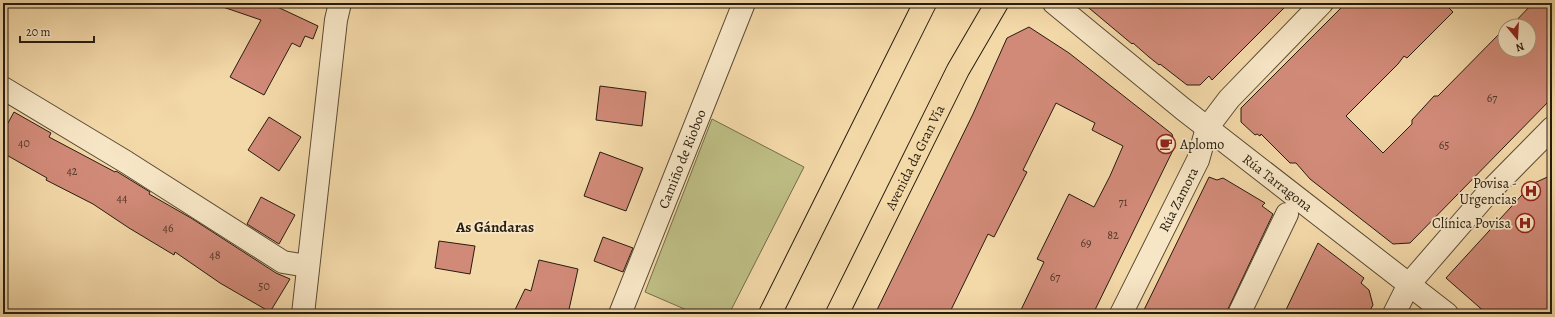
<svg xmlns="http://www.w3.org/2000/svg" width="1555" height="317" viewBox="0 0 1555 317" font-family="Alegreya,serif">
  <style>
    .green { fill: #bebe85; stroke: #726d4a }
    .building { fill: #d18a78; stroke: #271c0f }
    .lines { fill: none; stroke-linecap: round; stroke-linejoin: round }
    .pedestrian-casing { stroke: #5a4b35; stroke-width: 24 }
    .minor-casing { stroke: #5a4b35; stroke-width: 24 }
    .primary-casing { stroke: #271c0f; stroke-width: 24 }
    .pedestrian { stroke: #f7e6c6; stroke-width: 22 }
    .minor { stroke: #f7e6c6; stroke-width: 22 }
    .primary { stroke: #f3d8a8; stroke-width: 22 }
    .labels { text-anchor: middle; stroke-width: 3.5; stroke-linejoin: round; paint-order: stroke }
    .number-label { font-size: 12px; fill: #523829 }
    .poi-label { font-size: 14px; fill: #271c0f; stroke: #f7e6c6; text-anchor: end }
    .street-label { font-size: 14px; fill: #271c0f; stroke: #f7e6c6 }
    .neighbourhood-label { font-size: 15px; font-weight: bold; fill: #271c0f; stroke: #f7e6c6 }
  </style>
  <rect width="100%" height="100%" fill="#f3d8a8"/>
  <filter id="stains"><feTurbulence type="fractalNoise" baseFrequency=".005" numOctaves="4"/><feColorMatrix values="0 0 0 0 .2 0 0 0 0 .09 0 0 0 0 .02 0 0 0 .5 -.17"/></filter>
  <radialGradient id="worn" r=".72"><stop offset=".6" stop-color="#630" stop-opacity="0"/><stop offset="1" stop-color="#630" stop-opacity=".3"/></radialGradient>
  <path class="green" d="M712,119L804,167L729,314H696L645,292Z"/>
  <g class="building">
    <path d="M220,3H269L318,26L313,39L305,36L300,47L292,43L264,95L230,77L261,20L220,6Z"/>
    <path d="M1083,3H1289L1212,80L1209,76L1200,85H1187L1160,64L1159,65L1149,57L1133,43L1132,44Z"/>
    <path d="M1346,3H1444L1453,12L1407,58L1404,56L1398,64L1346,116L1383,153L1412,124V120L1434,96H1438L1505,28V50H1529V26H1511L1533,3H1552V98L1410,243L1393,244L1310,179L1296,163H1290L1261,134L1260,136L1257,134L1255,135L1241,122V108Z"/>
    <path d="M1029,27L1069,53L1172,134L1175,146L1093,314H1019L1044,262L1037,259L1069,194L1094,207L1110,176L1123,146L1092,130L1095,123L1056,103L1023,170L1027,172L994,237L988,234L949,314H875L973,114L1007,38Z"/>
    <path d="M600,86L646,92L642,126L596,120Z"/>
    <path d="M14,112L51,133L49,137L115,172L116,171L150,192L149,194L191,218L276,273L290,279L270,312L220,283L175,252L174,255L129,228L93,204L46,180L47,178L3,153V132Z"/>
    <path d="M269,117L301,137L279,171L248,150Z"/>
    <path d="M600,152L643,168L626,211L584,196Z"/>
    <path d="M1552,175V314H1487L1446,278L1532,184Z"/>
    <path d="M1209,177L1217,180L1223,178L1265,203L1262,206L1273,214L1228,309L1227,314H1142Z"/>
    <path d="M261,197L295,215L279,244L247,224Z"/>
    <path d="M603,237L633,248L623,272L594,261Z"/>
    <path d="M439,241L475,246L470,274L435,268Z"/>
    <path d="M1318,243L1364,278L1361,283L1369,290L1373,305L1368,314H1284Z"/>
    <path d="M539,260L578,269L568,314H513L525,289L531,291Z"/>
  </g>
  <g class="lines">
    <defs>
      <path id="pedestrian" d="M1239,314L1287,214"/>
      <g id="minor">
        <path id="s1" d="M1054,3L1183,109L1447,314"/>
        <path d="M3,88L126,162L283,262L307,266"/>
        <path d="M303,314L336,20L340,3"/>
        <path id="s2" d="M620,314L744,3"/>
        <path id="s3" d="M1121,314L1198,160L1207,128L1229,99L1322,3"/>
        <path d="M1394,314L1409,284L1487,194L1552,128"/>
      </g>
      <g id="primary">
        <path d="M770,314L925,3"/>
        <path id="s4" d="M837,314L958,70L997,3"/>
      </g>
    </defs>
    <use href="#pedestrian" class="pedestrian-casing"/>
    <use href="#minor" class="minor-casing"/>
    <use href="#primary" class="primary-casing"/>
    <use href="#pedestrian" class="pedestrian"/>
    <use href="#minor" class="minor"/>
    <use href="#primary" class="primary"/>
  </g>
  <defs>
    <symbol id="cafe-ring" viewBox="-11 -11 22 22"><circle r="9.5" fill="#f7e6c6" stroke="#8f2418" stroke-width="1.5"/><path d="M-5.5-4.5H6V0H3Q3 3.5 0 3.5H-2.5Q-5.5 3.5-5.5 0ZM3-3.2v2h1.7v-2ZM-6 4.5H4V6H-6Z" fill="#8f2418"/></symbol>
    <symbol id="hospital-ring" viewBox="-11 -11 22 22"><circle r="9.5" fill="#f7e6c6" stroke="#8f2418" stroke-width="1.5"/><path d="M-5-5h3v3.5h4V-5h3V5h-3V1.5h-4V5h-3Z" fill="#8f2418"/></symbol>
  </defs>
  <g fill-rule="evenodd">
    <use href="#cafe-ring" x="1155" y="133" width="22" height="22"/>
    <use href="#hospital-ring" x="1520" y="180" width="22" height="22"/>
    <use href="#hospital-ring" x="1514" y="212" width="22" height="22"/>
  </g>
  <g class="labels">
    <g class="number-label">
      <text x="1492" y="102">67</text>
      <text x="24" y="147">40</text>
      <text x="1444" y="149">65</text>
      <text x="72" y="175">42</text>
      <text x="122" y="202">44</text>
      <text x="1123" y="206">71</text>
      <text x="168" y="232">46</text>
      <text x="1113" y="239">82</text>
      <text x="1086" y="247">69</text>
      <text x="215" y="259">48</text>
      <text x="1055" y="281">67</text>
      <text x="264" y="290">50</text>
    </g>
    <g class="poi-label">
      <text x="1180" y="149" text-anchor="start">Aplomo</text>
      <text x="1517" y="188">Povisa -<tspan x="1517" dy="16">Urgencias</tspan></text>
      <text x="1511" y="228">Clínica Povisa</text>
    </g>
    <g class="street-label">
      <text dy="5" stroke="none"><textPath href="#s4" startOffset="175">Avenida da Gran Vía</textPath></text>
      <text dy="5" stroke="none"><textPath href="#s2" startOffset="167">Camiño de Rioboo</textPath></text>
      <text dy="5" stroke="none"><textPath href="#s1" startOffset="287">Rúa Tarragona</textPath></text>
      <text dy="5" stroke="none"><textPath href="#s3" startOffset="128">Rúa Zamora</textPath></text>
    </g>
    <g class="neighbourhood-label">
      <text x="495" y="232">As Gándaras</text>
    </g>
  </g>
  <rect width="1555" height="317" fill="none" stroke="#f3d8a8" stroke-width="16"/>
  <rect x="4" y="4" width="1547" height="309" fill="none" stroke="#271c0f" stroke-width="2"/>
  <rect x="8" y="8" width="1539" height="301" fill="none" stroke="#271c0f"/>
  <g transform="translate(1517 38) rotate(162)"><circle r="19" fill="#f7e6c6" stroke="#a4957d"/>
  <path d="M0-3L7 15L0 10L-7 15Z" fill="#8f2418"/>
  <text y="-6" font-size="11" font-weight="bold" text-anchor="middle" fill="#271c0f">N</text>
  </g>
  <path d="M20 36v6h74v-6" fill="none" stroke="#271c0f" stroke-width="2"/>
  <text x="26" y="36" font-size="12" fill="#271c0f" stroke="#f7e6c6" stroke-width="3" paint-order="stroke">20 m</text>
  <rect width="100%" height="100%" filter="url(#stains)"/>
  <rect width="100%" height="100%" fill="url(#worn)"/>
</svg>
